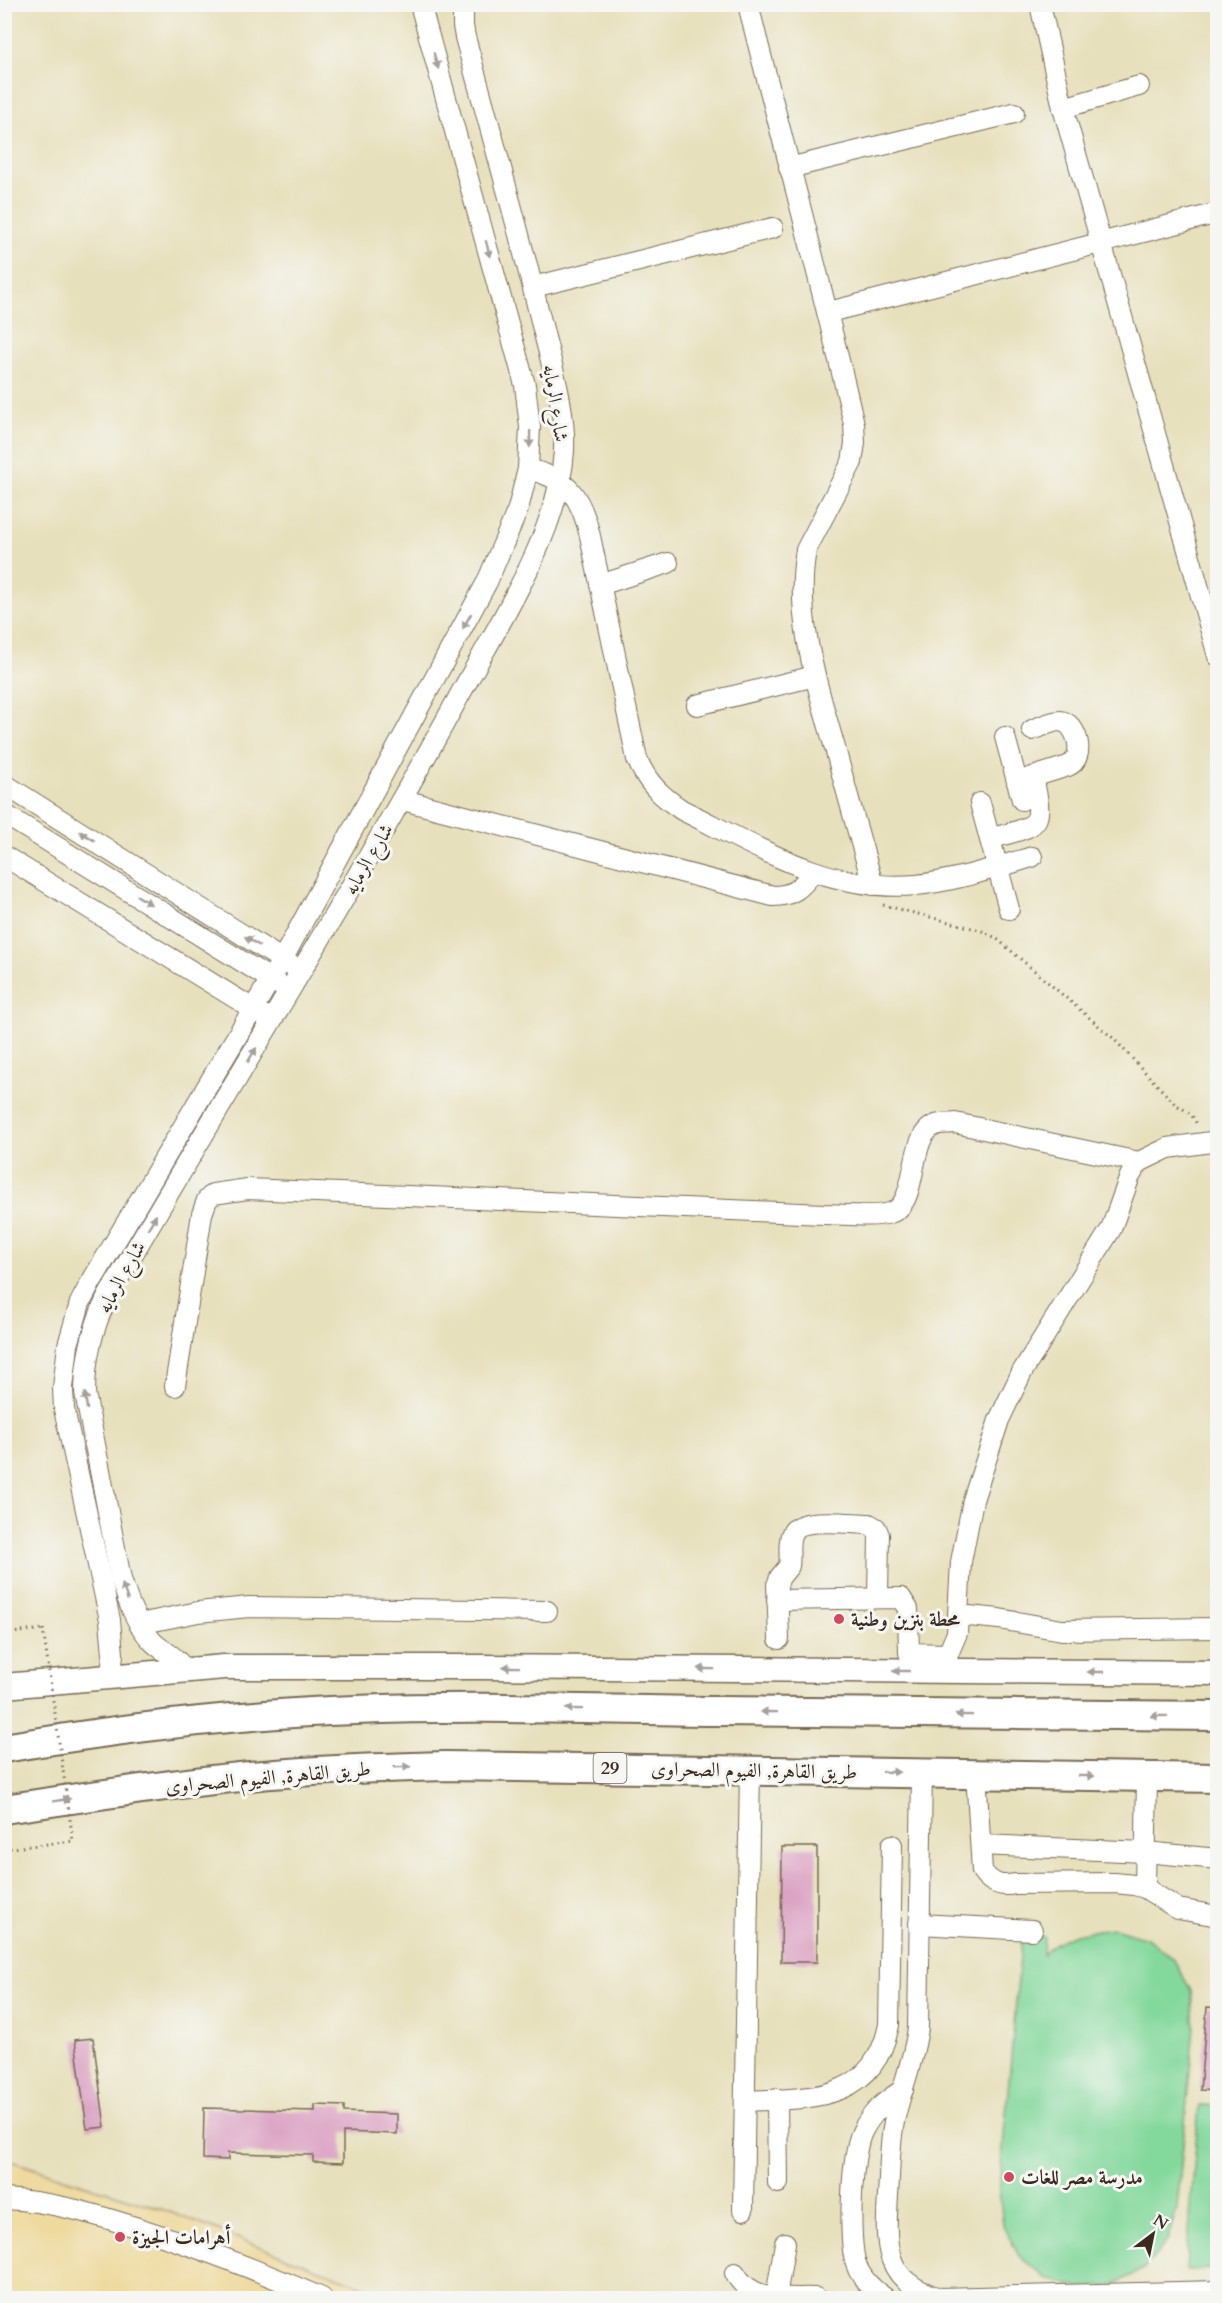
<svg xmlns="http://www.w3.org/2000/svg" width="1222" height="2303" viewBox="0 0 1222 2303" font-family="Cardo,Amiri,serif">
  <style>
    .green { fill: #83d89c; stroke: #5f815d; stroke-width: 1.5 }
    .sand { fill: #eeda9e; stroke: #94825e; stroke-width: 1.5 }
    .building { fill: #dca4c4 }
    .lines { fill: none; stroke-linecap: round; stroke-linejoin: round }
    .minor-casing { stroke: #776a55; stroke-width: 22 }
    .major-casing { stroke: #776a55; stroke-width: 27 }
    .highway-casing { stroke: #776a55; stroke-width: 32 }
    .path { stroke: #776a55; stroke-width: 3; stroke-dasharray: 1.5 4.5; stroke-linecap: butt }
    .minor { stroke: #fff; stroke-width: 20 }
    .major { stroke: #fff; stroke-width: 24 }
    .highway { stroke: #fff; stroke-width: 28 }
    .path-bridge { stroke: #776a55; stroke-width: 3; stroke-dasharray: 1.5 4.5; stroke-linecap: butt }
    .oneway { fill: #a79f9a }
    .poi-dot { fill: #d1495b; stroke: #f6f6f2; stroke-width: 2 }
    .labels { text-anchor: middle; stroke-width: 6; stroke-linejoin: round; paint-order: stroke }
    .shield { fill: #f6f6f2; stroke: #73675e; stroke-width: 1.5 }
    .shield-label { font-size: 18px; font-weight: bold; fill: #3b2a1e }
    .street-label { font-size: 20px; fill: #3b2a1e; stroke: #f6f6f2 }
    .poi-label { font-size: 20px; font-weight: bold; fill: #3b2a1e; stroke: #f6f6f2; text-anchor: start }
  </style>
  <rect width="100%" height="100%" fill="#f6f6f2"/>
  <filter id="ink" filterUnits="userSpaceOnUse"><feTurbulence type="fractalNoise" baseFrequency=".0167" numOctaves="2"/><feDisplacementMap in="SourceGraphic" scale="12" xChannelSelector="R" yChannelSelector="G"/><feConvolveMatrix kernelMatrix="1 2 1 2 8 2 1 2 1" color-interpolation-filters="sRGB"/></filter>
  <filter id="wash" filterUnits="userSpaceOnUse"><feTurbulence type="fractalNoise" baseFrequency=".008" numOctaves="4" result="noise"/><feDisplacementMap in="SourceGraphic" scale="24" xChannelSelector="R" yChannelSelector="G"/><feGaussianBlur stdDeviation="1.35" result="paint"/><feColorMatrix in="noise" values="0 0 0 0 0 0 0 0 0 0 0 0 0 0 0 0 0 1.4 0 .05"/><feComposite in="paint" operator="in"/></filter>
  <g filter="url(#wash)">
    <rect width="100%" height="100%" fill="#e7e0bc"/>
    <g class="green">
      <path d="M1114,1928L1147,1938L1174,1960L1191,1991L1194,2026L1177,2208L1167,2241L1145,2268L1114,2285L1080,2288L1046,2278L1019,2256L1003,2225L999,2191L1022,1935L1044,1937L1043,1954C1061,1933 1088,1931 1114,1928Z"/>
      <path d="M1199,2105L1217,2106V2269L1186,2270Z"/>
    </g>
    <path class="sand" d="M4,2159L159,2208L393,2298H5Z"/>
    <g id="blocks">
      <g class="building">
        <path d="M782,1847H817V1962H781Z"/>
        <path d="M1207,2007L1218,2008V2091L1200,2090Z"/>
        <path d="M93,2038L105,2127L87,2129L75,2040Z"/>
        <path d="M315,2105L344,2106V2112L397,2114V2134L343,2132V2163L313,2162V2155L228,2153V2160L203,2159L204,2108L315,2111Z"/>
      </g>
    </g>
  </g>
  <g filter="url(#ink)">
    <use href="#blocks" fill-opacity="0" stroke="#776a55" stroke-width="1.5"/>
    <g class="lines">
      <defs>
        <g id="minor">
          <path d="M748,4C783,145 822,283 854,424L855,443L852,462L806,550C794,616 817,685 835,748C847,794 860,839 873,885"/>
          <path d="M1040,4L1063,108L1218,656"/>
          <path d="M1063,108L1139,86"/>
          <path d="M789,168L1014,113"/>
          <path d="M533,287L773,228"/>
          <path d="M829,312L1218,213"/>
          <path d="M528,469C569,479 581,497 590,536L637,759C647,783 661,796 682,810C756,846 830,893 916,885C955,881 994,868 1032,857"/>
          <path d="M600,585L668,563"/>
          <path d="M697,705L815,676"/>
          <path d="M1005,737L1022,800"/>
          <path d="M1017,782L1068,766C1087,758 1077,722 1060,721C1052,721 1040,727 1032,730"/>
          <path d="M4,784L292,966"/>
          <path d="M403,800L773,896C792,896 802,888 812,872"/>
          <path d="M980,803L1009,909"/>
          <path d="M4,814L280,985"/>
          <path d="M990,839C1039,824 1045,830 1033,777"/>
          <path d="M4,856L263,1015"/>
          <path d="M175,1386L202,1214L207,1200L213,1194L248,1189L824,1214C843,1214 872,1218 890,1213C921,1204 906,1135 936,1125C941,1123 949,1124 955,1123L1139,1162"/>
          <path d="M777,1600L901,1598L908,1609L909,1653L948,1654"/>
          <path d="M959,1615L999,1619L1062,1630L1218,1628"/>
          <path d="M139,1624L198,1612L249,1607L547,1611"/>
          <path d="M779,1639L777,1585L780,1577L789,1566C791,1556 787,1543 792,1533C800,1516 852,1524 869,1524L876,1528L879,1535L878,1597"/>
          <path d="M184,1671C179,1657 163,1652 153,1642C136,1624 128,1602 121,1579L85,1393C85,1358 92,1329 107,1298C223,1098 346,903 457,700C496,628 559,534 564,451C566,407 551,364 541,321C518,226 491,132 465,37L463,26V4"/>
          <path d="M945,1671L948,1654L957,1633L961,1562L973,1500L999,1420L1022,1372L1111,1229L1130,1176L1139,1162L1168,1148L1218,1141"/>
          <path d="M111,1676L113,1654L110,1620L64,1409L63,1388L68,1345L80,1303L90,1284L282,960L487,582L518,509L528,469L530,427L525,385L420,4"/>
          <path d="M922,1772L918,2028C914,2059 902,2087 895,2117C889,2143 890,2170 888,2195C885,2245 883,2282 940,2298L1218,2291"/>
          <path d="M976,1773L982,1871C991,1884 1001,1887 1015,1884L1115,1883L1134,1885L1145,1888L1178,1909L1218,1916"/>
          <path d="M981,1845L1146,1852L1218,1859"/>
          <path d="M1145,1888L1147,1778"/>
          <path d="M919,1924L1032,1930"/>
          <path d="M777,2099L778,2183"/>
          <path d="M745,2101C809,2098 873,2103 889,2025L892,1845"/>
          <path d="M4,2199C51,2201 94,2214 138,2228C201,2248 262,2272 322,2298"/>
          <path d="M743,2210L750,1769"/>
          <path d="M735,2273C751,2303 787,2297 816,2298"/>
          <path d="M776,2297L785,2243"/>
          <path d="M885,2298C873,2290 861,2279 856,2264C848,2241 851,2154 862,2132C871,2113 885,2101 903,2090"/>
        </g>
        <path id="major" d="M4,1686L224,1667H482L1218,1673"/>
        <g id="highway">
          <path d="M4,1748C121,1728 238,1714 356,1710C476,1705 597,1710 717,1711C884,1714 1051,1715 1218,1716"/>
          <path d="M4,1809C83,1797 161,1785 240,1777C308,1770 376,1768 445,1766L1218,1778"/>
        </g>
      </defs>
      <use href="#minor" class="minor-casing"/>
      <use href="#major" class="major-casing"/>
      <use href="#highway" class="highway-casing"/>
      <g class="path">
        <path d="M883,905L980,930L996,938L1113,1038L1175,1104L1191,1114L1198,1126"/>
        <path d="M4,1634L43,1629"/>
        <path d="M4,1849L73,1841"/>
      </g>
      <use href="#minor" class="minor"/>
      <use href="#major" class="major"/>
      <use href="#highway" class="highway"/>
      <path class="path-bridge" d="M43,1629L73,1841"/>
    </g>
    <defs><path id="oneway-solid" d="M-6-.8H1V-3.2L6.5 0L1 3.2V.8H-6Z" transform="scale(1.5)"/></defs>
    <g class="oneway">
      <use href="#oneway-solid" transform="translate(436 61) rotate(74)"/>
      <use href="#oneway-solid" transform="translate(488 249) rotate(75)"/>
      <use href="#oneway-solid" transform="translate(530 439) rotate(91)"/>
      <use href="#oneway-solid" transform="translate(467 621) rotate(119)"/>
      <use href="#oneway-solid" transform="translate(87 836) rotate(-148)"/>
      <use href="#oneway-solid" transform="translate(144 900) rotate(32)"/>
      <use href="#oneway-solid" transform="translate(252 941) rotate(-148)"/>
      <use href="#oneway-solid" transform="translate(252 1055) rotate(-59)"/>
      <use href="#oneway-solid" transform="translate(152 1222) rotate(-59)"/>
      <use href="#oneway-solid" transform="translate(86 1401) rotate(-97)"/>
      <use href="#oneway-solid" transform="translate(125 1592) rotate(-109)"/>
      <use href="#oneway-solid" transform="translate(511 1667) rotate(-179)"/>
      <use href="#oneway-solid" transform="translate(706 1669) rotate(-179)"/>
      <use href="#oneway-solid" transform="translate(901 1671) rotate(-180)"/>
      <use href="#oneway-solid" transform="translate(1096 1672) rotate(-180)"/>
      <use href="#oneway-solid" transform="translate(574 1709) rotate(-179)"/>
      <use href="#oneway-solid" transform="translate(769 1712) rotate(-179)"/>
      <use href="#oneway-solid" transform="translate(964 1715) rotate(-179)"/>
      <use href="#oneway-solid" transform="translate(1159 1716) rotate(179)"/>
      <use href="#oneway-solid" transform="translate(402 1767) rotate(-2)"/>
      <use href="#oneway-solid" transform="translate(891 1772) rotate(1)"/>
      <use href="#oneway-solid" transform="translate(1086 1776) rotate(1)"/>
      <use href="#oneway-solid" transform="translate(62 1800) rotate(-9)"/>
    </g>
  </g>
  <g class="poi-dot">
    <circle cx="839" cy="1619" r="6"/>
    <circle cx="1009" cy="2177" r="6"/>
    <circle cx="120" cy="2237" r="6"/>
  </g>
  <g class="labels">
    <rect class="shield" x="593.5" y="1753" width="33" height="30" rx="4.5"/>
    <g class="shield-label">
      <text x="610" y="1774">29</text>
    </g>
    <g class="street-label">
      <text transform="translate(556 403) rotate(81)" y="7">شارع الرمايه</text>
      <text transform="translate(368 859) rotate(-60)" y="7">شارع الرمايه</text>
      <text transform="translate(121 1277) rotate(-61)" y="7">شارع الرمايه</text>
      <text transform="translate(754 1770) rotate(1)" y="7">طريق القاهرة, الفيوم الصحراوى</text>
      <text transform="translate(268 1777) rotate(-5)" y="7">طريق القاهرة, الفيوم الصحراوى</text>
    </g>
    <g class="poi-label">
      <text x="851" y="1626">محطة بنزين وطنية</text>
      <text x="1021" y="2184">مدرسة مصر للغات</text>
      <text x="132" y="2244">أهرامات الجيزة</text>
    </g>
  </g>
  <rect width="1222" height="2303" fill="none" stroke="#f6f6f2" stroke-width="24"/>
  <g transform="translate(1153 2234) rotate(32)" stroke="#f6f6f2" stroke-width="4.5" paint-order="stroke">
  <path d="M0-4.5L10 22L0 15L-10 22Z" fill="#3b2a1e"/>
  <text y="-9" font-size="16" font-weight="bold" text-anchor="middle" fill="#3b2a1e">N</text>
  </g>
</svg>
